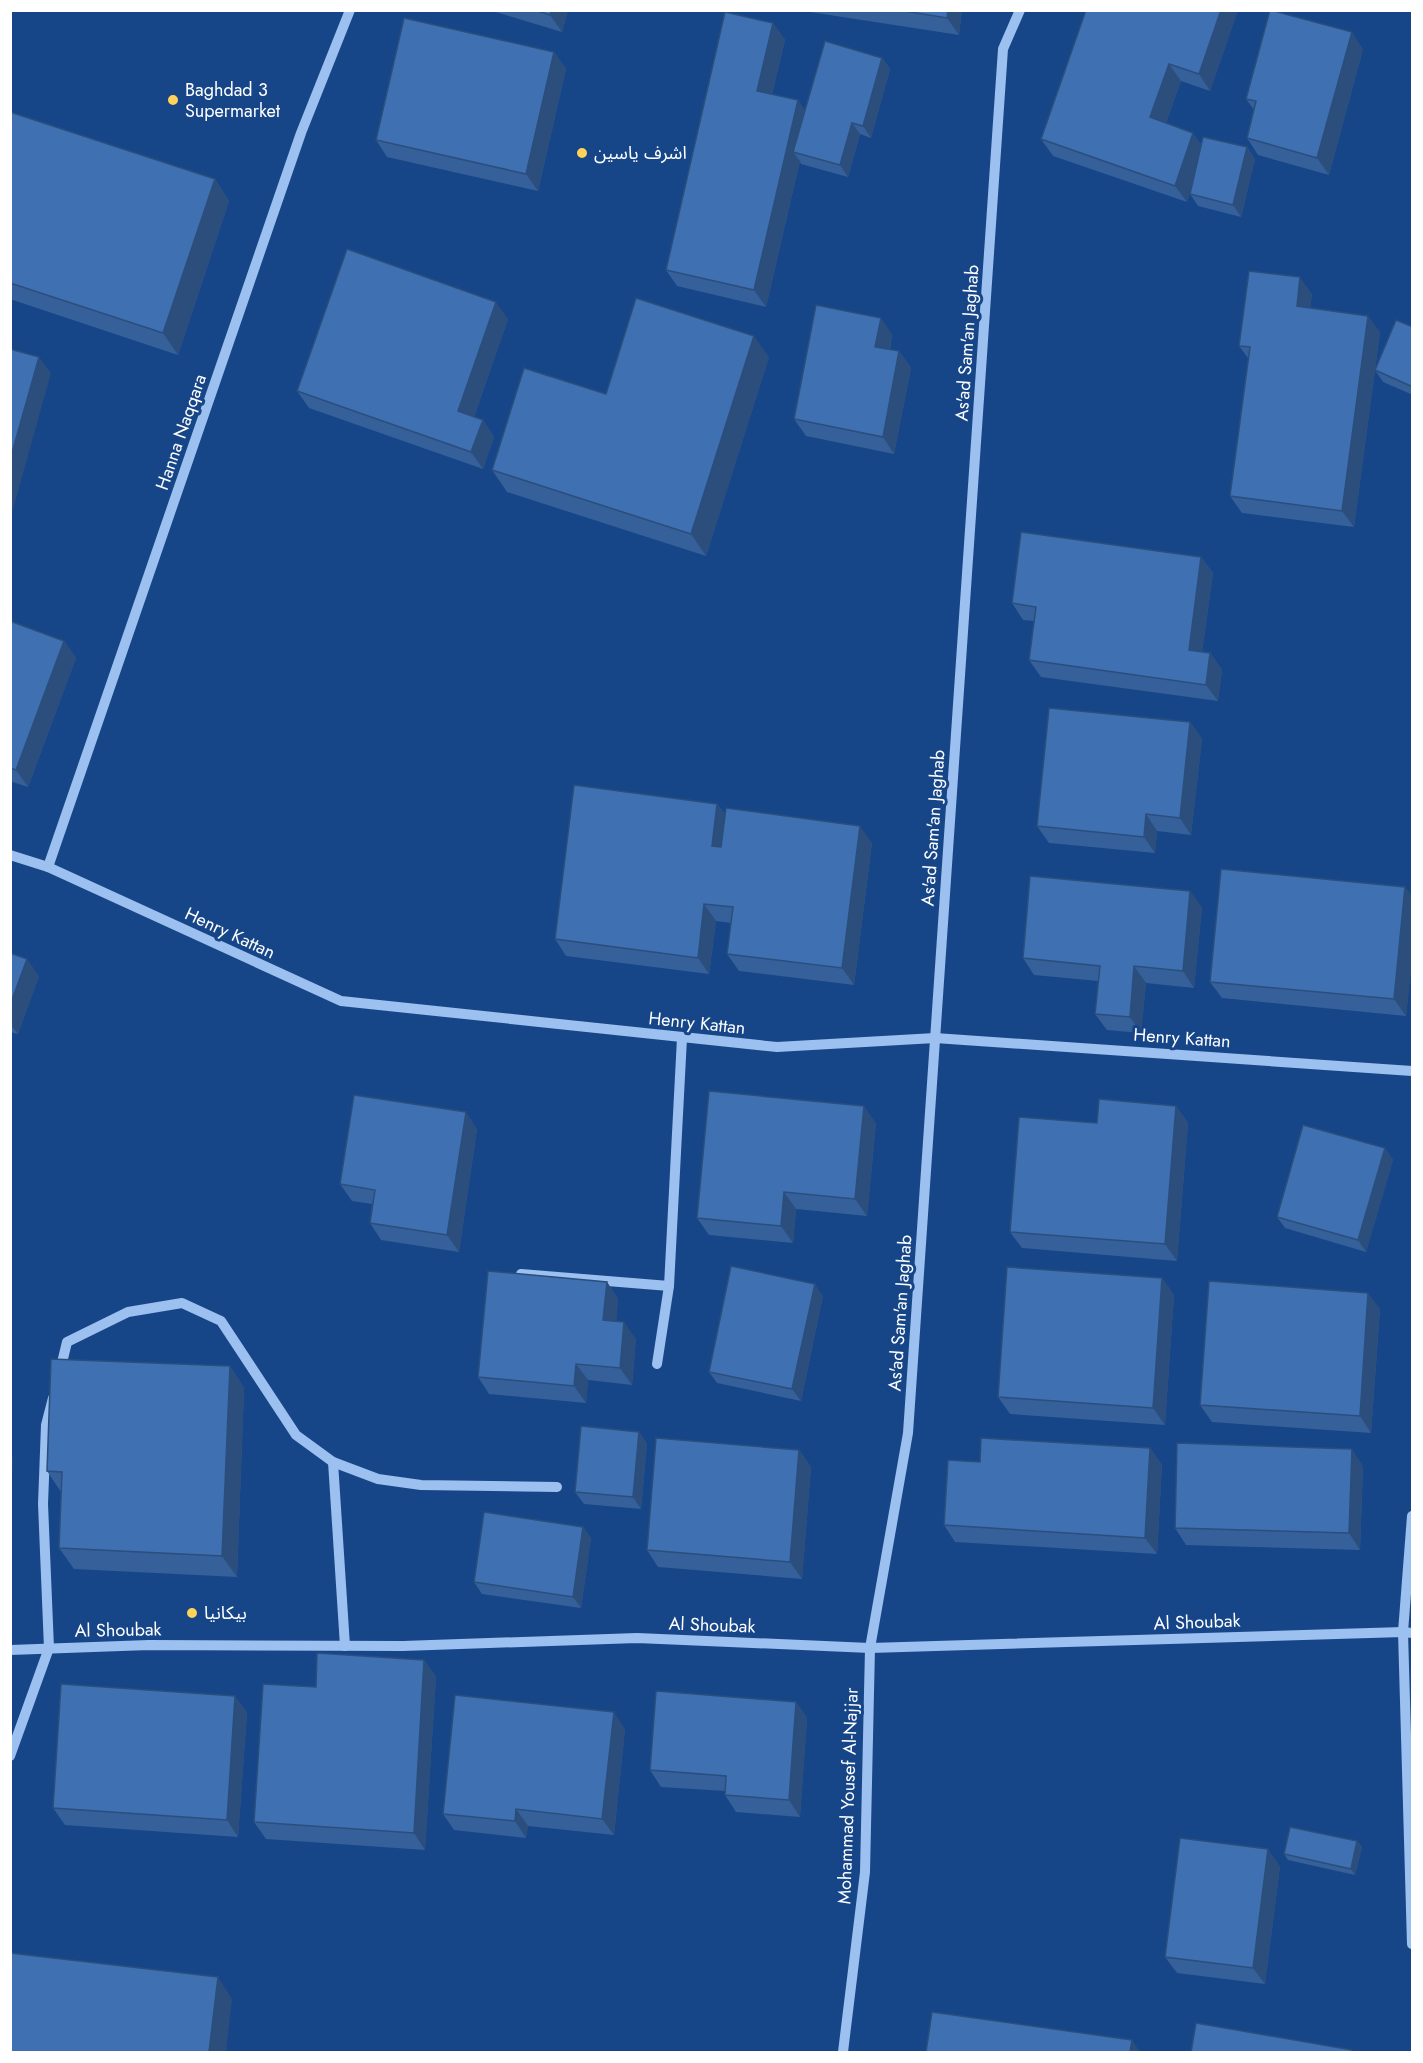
<svg xmlns="http://www.w3.org/2000/svg" width="1423" height="2063" viewBox="0 0 1423 2063" font-family="Jost,'Noto Sans Arabic',sans-serif">
  <style>
    .lines { fill: none; stroke-linecap: round; stroke-linejoin: round }
    .minor { stroke: #9cc0ef; stroke-width: 10 }
    .wall { fill: #356099 }
    .shaded-wall { fill: #2b4e7d }
    .building { fill: #3e70b2; stroke: #2b4e7d; stroke-width: 1.5 }
    .poi-dot { fill: #ffd25a; stroke: #164688; stroke-width: 2 }
    .labels { text-anchor: middle; stroke-width: 6; stroke-linejoin: round; paint-order: stroke }
    .poi-label { font-size: 18px; fill: #fff; stroke: #164688; text-anchor: start }
    .street-label { font-size: 18px; fill: #fff; stroke: #164688 }
  </style>
  <rect width="100%" height="100%" fill="#164688"/>
  <g class="lines">
    <g class="minor">
      <path d="M10,855L48,867L341,1001L777,1047L935,1038L1412,1071"/>
      <path d="M48,867L301,133L350,10"/>
      <path d="M521,1274L669,1286"/>
      <path d="M657,1364L669,1286L682,1038"/>
      <path d="M60,1371L67,1342L128,1312L182,1303L221,1321L296,1435L333,1462L378,1479L421,1485L557,1487"/>
      <path d="M333,1462L345,1646"/>
      <path d="M1412,1516L1403,1632L1412,1944"/>
      <path d="M10,1650L149,1645L403,1646L637,1638L870,1648L1403,1632L1412,1633"/>
      <path d="M10,1756L49,1648L43,1504L46,1425L53,1398"/>
      <path d="M843,2052L865,1872L870,1648L908,1433L1003,49L1020,10"/>
    </g>
  </g>
  <g class="wall">
    <path d="M489,10H568L562,32Z"/>
    <path d="M797,10H962L959,35Z"/>
    <path d="M1086,10H1238L1210,91L1181,81L1166,123L1202,144L1247,147L1255,159L1241,217L1198,206L1190,194L1192,187L1187,202L1053,156L1041,139Z"/>
    <path d="M773,23L785,40L772,94L798,100L805,111L882,58L890,69L871,138L860,134L848,177L801,164L800,161L766,307L677,286L666,270Z"/>
    <path d="M1363,49L1329,175L1258,155L1247,138L1254,110L1246,99Z"/>
    <path d="M554,52L566,69L538,191L387,157L376,140Z"/>
    <path d="M10,112L215,179L229,201L178,355L10,299Z"/>
    <path d="M1312,294L1310,308L1380,332L1375,370L1413,327V395L1383,382L1375,370L1354,527L1242,513L1230,496L1248,358L1239,346Z"/>
    <path d="M508,319L474,417L483,420L494,437L483,469L309,408L297,391Z"/>
    <path d="M892,334L890,350L899,351L911,368L894,454L806,436L794,419Z"/>
    <path d="M769,357L706,556L507,492L492,470L606,394Z"/>
    <path d="M1201,557L1213,573L1202,652L1210,653L1222,670L1218,701L1041,677L1029,660L1034,621L1023,620L1012,603Z"/>
    <path d="M10,621L64,641L76,658L28,787L10,781Z"/>
    <path d="M1190,722L1202,739L1191,835L1157,831L1155,853L1049,843L1037,826Z"/>
    <path d="M717,804L725,814L872,843L854,985L739,971L727,954L731,923L716,921L709,974L566,956L555,939Z"/>
    <path d="M1405,887L1413,898V949L1406,1016L1222,998L1210,982Z"/>
    <path d="M1202,907L1194,988L1146,983L1141,1033L1107,1030L1095,1014L1098,981L1034,975L1023,958Z"/>
    <path d="M10,953L39,976L18,1034L10,1032Z"/>
    <path d="M1176,1106L1188,1123L1177,1261L1022,1248L1010,1232L1097,1123Z"/>
    <path d="M876,1123L867,1216L796,1209L793,1243L709,1235L697,1218Z"/>
    <path d="M477,1129L459,1252L381,1240L370,1223L372,1204L352,1201L340,1184Z"/>
    <path d="M1385,1148L1393,1160L1366,1252L1285,1228L1277,1217Z"/>
    <path d="M1162,1278L1174,1295L1165,1425L1010,1414L998,1397Z"/>
    <path d="M607,1282L618,1299L616,1321L636,1339L632,1385L588,1380L586,1403L489,1394L478,1377Z"/>
    <path d="M823,1296L801,1401L717,1383L709,1372Z"/>
    <path d="M1380,1309L1371,1433L1212,1422L1200,1405Z"/>
    <path d="M230,1366L244,1388L237,1577L74,1569L59,1548L61,1492L47,1471Z"/>
    <path d="M639,1432L647,1444L641,1509L584,1504L575,1492Z"/>
    <path d="M1150,1448L1162,1465L1157,1554L955,1542L944,1525L980,1462Z"/>
    <path d="M799,1450L811,1467L802,1579L658,1567L647,1550Z"/>
    <path d="M1363,1466L1360,1550L1186,1545L1175,1528Z"/>
    <path d="M583,1527L591,1538L581,1608L482,1594L474,1582Z"/>
    <path d="M424,1660L436,1677L425,1850L266,1839L254,1822L316,1687Z"/>
    <path d="M796,1702L807,1718L800,1817L736,1812L725,1795V1791L661,1787L650,1770Z"/>
    <path d="M247,1712L238,1837L65,1825L53,1808Z"/>
    <path d="M625,1729L614,1835L528,1826L526,1838L454,1830L443,1814Z"/>
    <path d="M1357,1841L1362,1847L1355,1875L1288,1860L1284,1854Z"/>
    <path d="M1280,1866L1265,1984L1177,1973L1165,1957Z"/>
  </g>
  <g class="shaded-wall">
    <path d="M551,10H568L562,32L550,15Z"/>
    <path d="M948,10H962L959,35L947,18Z"/>
    <path d="M1221,10H1238L1210,91L1199,74Z"/>
    <path d="M773,23L785,40L769,108L757,91Z"/>
    <path d="M1352,32L1363,49L1329,175L1317,158Z"/>
    <path d="M554,52L566,69L538,191L526,174Z"/>
    <path d="M882,58L890,69L871,138L863,126Z"/>
    <path d="M1169,64L1181,81L1162,134L1150,117Z"/>
    <path d="M798,100L810,117L793,152L800,161L766,307L754,290Z"/>
    <path d="M852,123L860,134L848,177L840,165Z"/>
    <path d="M1193,133L1205,150L1187,202L1175,186Z"/>
    <path d="M1247,147L1255,159L1241,217L1233,205Z"/>
    <path d="M215,179L229,201L178,355L163,333Z"/>
    <path d="M1300,277L1312,294L1308,322L1297,306Z"/>
    <path d="M496,302L508,319L470,428L458,411Z"/>
    <path d="M1368,316L1380,332L1354,527L1342,511Z"/>
    <path d="M881,318L892,334L887,364L875,347Z"/>
    <path d="M754,336L769,357L706,556L691,534Z"/>
    <path d="M899,351L911,368L894,454L883,437Z"/>
    <path d="M39,357L51,373L10,520V460Z"/>
    <path d="M483,420L494,437L483,469L471,452Z"/>
    <path d="M1201,557L1213,573L1200,667L1189,650Z"/>
    <path d="M64,641L76,658L28,787L16,770Z"/>
    <path d="M1210,653L1222,670L1218,701L1206,685Z"/>
    <path d="M1190,722L1202,739L1191,835L1180,818Z"/>
    <path d="M717,804L729,820L724,862L712,846Z"/>
    <path d="M1146,814L1157,831L1155,853L1144,837Z"/>
    <path d="M860,826L872,843L854,985L842,968Z"/>
    <path d="M1405,887L1413,898V949L1406,1016L1394,999Z"/>
    <path d="M1190,891L1202,907L1194,988L1183,971Z"/>
    <path d="M704,904L716,921L709,974L698,958Z"/>
    <path d="M27,959L39,976L18,1034L10,1024V1005Z"/>
    <path d="M1134,966L1146,983L1141,1033L1130,1017Z"/>
    <path d="M864,1106L876,1123L867,1216L855,1199Z"/>
    <path d="M1176,1106L1188,1123L1177,1261L1165,1244Z"/>
    <path d="M466,1112L477,1129L459,1252L447,1235Z"/>
    <path d="M1385,1148L1393,1160L1366,1252L1358,1240Z"/>
    <path d="M784,1192L796,1209L793,1243L781,1226Z"/>
    <path d="M1162,1278L1174,1295L1165,1425L1153,1408Z"/>
    <path d="M607,1282L618,1299L615,1337L603,1320Z"/>
    <path d="M815,1284L823,1296L801,1401L792,1389Z"/>
    <path d="M1368,1293L1380,1309L1371,1433L1360,1416Z"/>
    <path d="M624,1322L636,1339L632,1385L620,1368Z"/>
    <path d="M576,1364L588,1380L586,1403L574,1386Z"/>
    <path d="M230,1366L244,1388L237,1577L222,1556Z"/>
    <path d="M639,1432L647,1444L641,1509L633,1497Z"/>
    <path d="M1150,1448L1162,1465L1157,1554L1145,1538Z"/>
    <path d="M1352,1449L1363,1466L1360,1550L1349,1533Z"/>
    <path d="M799,1450L811,1467L802,1579L790,1562Z"/>
    <path d="M10,1453L13,1457L10,1516Z"/>
    <path d="M583,1527L591,1538L581,1608L573,1597Z"/>
    <path d="M424,1660L436,1677L425,1850L414,1833Z"/>
    <path d="M235,1696L247,1712L238,1837L227,1820Z"/>
    <path d="M796,1702L807,1718L800,1817L789,1800Z"/>
    <path d="M614,1712L625,1729L614,1835L602,1819Z"/>
    <path d="M516,1809L528,1826L526,1838L515,1821Z"/>
    <path d="M1357,1841L1362,1847L1355,1875L1351,1869Z"/>
    <path d="M1268,1849L1280,1866L1265,1984L1253,1968Z"/>
    <path d="M218,1977L232,1999L226,2052H209Z"/>
    <path d="M1132,2040L1140,2052H1130Z"/>
  </g>
  <g class="building">
    <path d="M535,10H551L550,15Z"/>
    <path d="M898,10H948L947,18Z"/>
    <path d="M1086,10H1221L1199,74L1169,64L1150,117L1193,133L1175,186L1041,139Z"/>
    <path d="M1270,10L1352,32L1317,158L1247,138L1256,101L1246,99Z"/>
    <path d="M725,12L773,23L757,91L798,100L754,290L666,270Z"/>
    <path d="M404,18L554,52L526,174L376,140Z"/>
    <path d="M825,41L882,58L863,126L852,123L840,165L793,152Z"/>
    <path d="M10,112L215,179L163,333L10,283Z"/>
    <path d="M1203,137L1247,147L1233,205L1190,194Z"/>
    <path d="M347,249L496,302L458,411L483,420L471,452L297,391Z"/>
    <path d="M1249,271L1300,277L1297,306L1368,316L1342,511L1230,496L1250,347L1239,346Z"/>
    <path d="M636,298L754,336L691,534L492,470L524,368L606,394Z"/>
    <path d="M816,305L881,318L875,347L899,351L883,437L794,419Z"/>
    <path d="M1396,320L1413,327V387L1375,370Z"/>
    <path d="M10,349L39,357L10,460Z"/>
    <path d="M1021,532L1201,557L1189,650L1210,653L1206,685L1029,660L1036,607L1012,603Z"/>
    <path d="M10,621L64,641L16,770L10,768Z"/>
    <path d="M1049,708L1190,722L1180,818L1146,814L1144,837L1037,826Z"/>
    <path d="M574,785L717,804L712,846L721,847L726,808L860,826L842,968L727,954L733,907L704,904L698,958L555,939Z"/>
    <path d="M1221,869L1405,887L1394,999L1210,982Z"/>
    <path d="M1030,876L1190,891L1183,971L1134,966L1130,1017L1095,1014L1100,966L1023,958Z"/>
    <path d="M10,953L27,959L10,1005Z"/>
    <path d="M709,1091L864,1106L855,1199L784,1192L781,1226L697,1218Z"/>
    <path d="M354,1095L466,1112L447,1235L370,1223L375,1190L340,1184Z"/>
    <path d="M1099,1099L1176,1106L1165,1244L1010,1232L1019,1117L1097,1123Z"/>
    <path d="M1303,1125L1385,1148L1358,1240L1277,1217Z"/>
    <path d="M731,1266L815,1284L792,1389L709,1372Z"/>
    <path d="M1007,1267L1162,1278L1153,1408L998,1397Z"/>
    <path d="M488,1271L607,1282L603,1320L624,1322L620,1368L576,1364L574,1386L478,1377Z"/>
    <path d="M1209,1281L1368,1293L1360,1416L1200,1405Z"/>
    <path d="M51,1359L230,1366L222,1556L59,1548L62,1472L47,1471Z"/>
    <path d="M581,1426L639,1432L633,1497L575,1492Z"/>
    <path d="M656,1438L799,1450L790,1562L647,1550Z"/>
    <path d="M981,1438L1150,1448L1145,1538L944,1525L948,1460L980,1462Z"/>
    <path d="M1177,1443L1352,1449L1349,1533L1175,1528Z"/>
    <path d="M484,1512L583,1527L573,1597L474,1582Z"/>
    <path d="M317,1653L424,1660L414,1833L254,1822L263,1684L316,1687Z"/>
    <path d="M61,1684L235,1696L227,1820L53,1808Z"/>
    <path d="M656,1691L796,1702L789,1800L725,1795L726,1776L650,1770Z"/>
    <path d="M455,1695L614,1712L602,1819L516,1809L515,1821L443,1814Z"/>
    <path d="M1290,1827L1357,1841L1351,1869L1284,1854Z"/>
    <path d="M1180,1838L1268,1849L1253,1968L1165,1957Z"/>
    <path d="M10,1953L218,1977L209,2052H10Z"/>
    <path d="M932,2012L1132,2040L1130,2052H926Z"/>
    <path d="M1196,2023L1352,2050L1351,2052H1191Z"/>
  </g>
  <g class="poi-dot">
    <circle cx="173" cy="100" r="6"/>
    <circle cx="582" cy="153" r="6"/>
    <circle cx="192" cy="1613" r="6"/>
  </g>
  <g class="labels">
    <g class="poi-label">
      <text x="185" y="96">Baghdad 3<tspan x="185" dy="21">Supermarket</tspan></text>
      <text x="594" y="159">اشرف ياسين</text>
      <text x="204" y="1619">بيكانيا</text>
    </g>
    <g class="street-label">
      <text transform="translate(967 343) rotate(-86)" y="6">As'ad Sam'an Jaghab</text>
      <text transform="translate(181 432) rotate(-71)" y="6">Hanna Naqqara</text>
      <text transform="translate(933 828) rotate(-86)" y="6">As'ad Sam'an Jaghab</text>
      <text transform="translate(230 933) rotate(25)" y="6">Henry Kattan</text>
      <text transform="translate(697 1023) rotate(6)" y="6">Henry Kattan</text>
      <text transform="translate(1182 1038) rotate(4)" y="6">Henry Kattan</text>
      <text transform="translate(900 1313) rotate(-86)" y="6">As'ad Sam'an Jaghab</text>
      <text transform="translate(1197 1622) rotate(-2)" y="6">Al Shoubak</text>
      <text transform="translate(712 1625) rotate(2)" y="6">Al Shoubak</text>
      <text transform="translate(118 1630) rotate(-1)" y="6">Al Shoubak</text>
      <text transform="translate(848 1796) rotate(-88)" y="6">Mohammad Yousef Al-Najjar</text>
    </g>
  </g>
  <rect width="1423" height="2063" fill="none" stroke="#ffffff" stroke-width="24"/>
</svg>
